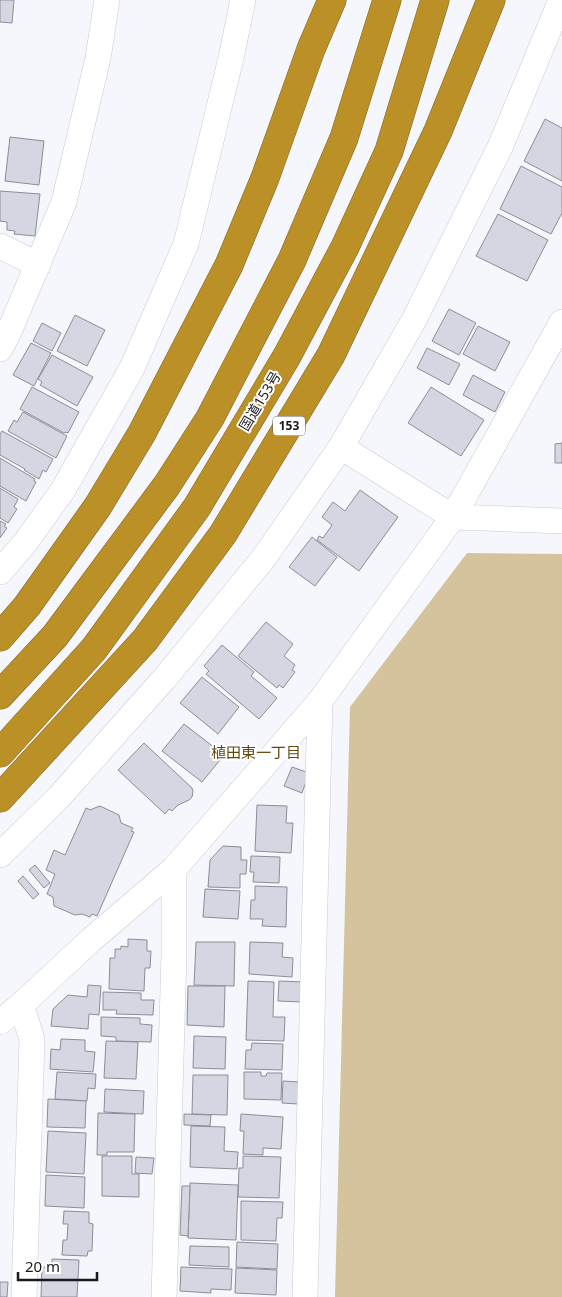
<svg xmlns="http://www.w3.org/2000/svg" width="562" height="1297" viewBox="0 0 562 1297" font-family="'Noto Sans','Noto Sans JP',sans-serif">
  <style>
    .green { fill: #d5c39e }
    .building { fill: #d4d6e1; stroke: #8b8e97 }
    .lines { fill: none; stroke-linecap: round; stroke-linejoin: round }
    .minor-casing { stroke: #c8cad5; stroke-width: 26 }
    .highway-casing { stroke: #826724; stroke-width: 29 }
    .minor { stroke: #fff; stroke-width: 25 }
    .highway { stroke: #ba9027; stroke-width: 28 }
    .labels { text-anchor: middle; stroke-width: 4; stroke-linejoin: round; paint-order: stroke }
    .shield { fill: #fff; stroke: #5e5f62; stroke-width: 1 }
    .shield-label { font-size: 12px; font-weight: bold; fill: #191a1e }
    .street-label { font-size: 14px; fill: #191a1e; stroke: #fff }
    .neighbourhood-label { font-size: 15px; fill: #614a0d; stroke: #fff }
  </style>
  <rect width="100%" height="100%" fill="#f5f7fd"/>
  <path class="green" d="M467,553L562,554V1297H335L350,707Z"/>
  <g class="building">
    <path d="M0,0H14L12,23L0,22Z"/>
    <path d="M545,119L562,128V181L524,161Z"/>
    <path d="M10,137L44,141L39,185L5,181Z"/>
    <path d="M521,166L562,187V213L551,234L500,209Z"/>
    <path d="M0,191L40,194L35,236L14,234L15,231L7,230V222L0,221Z"/>
    <path d="M498,214L548,240L527,281L476,256Z"/>
    <path d="M449,309L476,323L459,355L432,341Z"/>
    <path d="M75,315L105,330L87,366L57,351Z"/>
    <path d="M42,323L61,333L52,351L33,341Z"/>
    <path d="M478,326L510,342L495,371L463,354Z"/>
    <path d="M31,343L51,353L34,386L13,375Z"/>
    <path d="M427,348L460,364L449,385L417,368Z"/>
    <path d="M52,355L93,377L77,406L40,385L42,382L38,379Z"/>
    <path d="M473,375L505,392L495,412L463,395Z"/>
    <path d="M32,387L79,412L68,433L65,432L64,433L20,409Z"/>
    <path d="M431,387L484,420L461,456L408,423Z"/>
    <path d="M23,412L67,436L56,458L8,431L14,420L17,422Z"/>
    <path d="M2,431L53,459L46,472L43,470L39,479L24,470L25,469L0,455V434Z"/>
    <path d="M562,443V463H555V444Z"/>
    <path d="M0,458L35,479L34,481L36,482L26,501L0,486Z"/>
    <path d="M0,488L18,499L14,507L17,509L8,523L0,518Z"/>
    <path d="M360,490L398,517L359,571L317,540L319,536L323,538L332,525L322,517L333,502L345,511Z"/>
    <path d="M0,521L6,524L4,526L7,528L0,538Z"/>
    <path d="M312,537L337,557L315,586L289,567Z"/>
    <path d="M266,622L293,644L284,656L295,665L292,670L295,672L283,688L279,685L277,688L238,656Z"/>
    <path d="M222,645L254,672L251,676L277,698L259,719L206,674L209,671L204,666Z"/>
    <path d="M202,677L239,707L218,734L180,703Z"/>
    <path d="M184,724L224,755L202,782L162,751Z"/>
    <path d="M144,743L192,788L193,791L192,797L189,800L178,805L172,811L169,809L165,814L118,770Z"/>
    <path d="M292,767L309,773L302,793L284,786Z"/>
    <path d="M257,805L287,806L286,823H293L291,853L255,851Z"/>
    <path d="M100,806L119,815L121,823L133,828L131,831L134,832L97,916L92,914L90,917L82,914L75,915L54,906L53,897L47,894L55,874L46,870L54,850L65,855L86,808L91,810L92,809Z"/>
    <path d="M223,846L241,847V860H247L246,874H240V888L208,887L210,860Z"/>
    <path d="M251,856L280,857L279,883L253,882L254,872H250Z"/>
    <path d="M35,865L50,883L44,888L29,870Z"/>
    <path d="M23,876L39,894L33,899L18,881Z"/>
    <path d="M255,886L287,887L286,927L262,926L263,919H250L251,900H255Z"/>
    <path d="M205,889L240,891L238,919L203,917Z"/>
    <path d="M128,939L147,940V951H151L150,968H145L144,991L109,989L110,958H115V949H121V946L128,947Z"/>
    <path d="M196,942H235L234,986L194,985Z"/>
    <path d="M250,942L283,943L282,957L293,958L292,977L249,974Z"/>
    <path d="M248,981L274,982L273,1017H285L284,1041L246,1040Z"/>
    <path d="M279,981L303,982L302,1002L278,1001Z"/>
    <path d="M88,985L101,986L99,1015L89,1014L88,1029L51,1026L53,1009L68,995L87,997Z"/>
    <path d="M188,986H225L224,1027L187,1025Z"/>
    <path d="M103,992L141,993V1000H154L153,1015L116,1014L117,1010H103Z"/>
    <path d="M101,1017L140,1018V1024L152,1025L151,1042L116,1041V1037L101,1036Z"/>
    <path d="M194,1036L226,1037L225,1069L193,1068Z"/>
    <path d="M61,1039L85,1040V1051L95,1052L93,1072L50,1069L51,1049L60,1050Z"/>
    <path d="M106,1041L138,1042L136,1079L104,1078Z"/>
    <path d="M252,1043L283,1044L282,1070L245,1069L246,1050H251Z"/>
    <path d="M57,1072L96,1074L95,1089L88,1088L87,1101L55,1099Z"/>
    <path d="M244,1072H261V1076H266L267,1073H282L281,1100L244,1099Z"/>
    <path d="M193,1075H228L227,1115L192,1114Z"/>
    <path d="M283,1081L300,1082L299,1104L282,1103Z"/>
    <path d="M105,1089L144,1091L143,1114L104,1112Z"/>
    <path d="M48,1099L86,1101L85,1128L47,1127Z"/>
    <path d="M98,1113L135,1114L134,1152H107V1155H97Z"/>
    <path d="M184,1114L211,1115L210,1126L184,1125Z"/>
    <path d="M241,1114L283,1117L281,1149L263,1148V1155L243,1154L244,1131H240Z"/>
    <path d="M191,1126L225,1127L224,1151L238,1152L237,1169L190,1167Z"/>
    <path d="M48,1131L86,1133L84,1174L46,1172Z"/>
    <path d="M102,1156H132V1174H139V1197L102,1196Z"/>
    <path d="M243,1156L281,1157L279,1198L238,1197L239,1168H243Z"/>
    <path d="M136,1157L154,1158L152,1174L135,1173Z"/>
    <path d="M46,1175L85,1177L84,1208L45,1206Z"/>
    <path d="M190,1183L238,1185L236,1240L188,1238Z"/>
    <path d="M182,1186H190L188,1236L180,1235Z"/>
    <path d="M241,1201L283,1202L282,1218H277L276,1241L241,1240Z"/>
    <path d="M64,1211L89,1212V1223L93,1224L92,1251H88L87,1256L62,1255L63,1240H67L68,1224H63Z"/>
    <path d="M237,1242L278,1244L277,1269L236,1267Z"/>
    <path d="M190,1246L229,1247V1267L189,1265Z"/>
    <path d="M52,1259L79,1260L77,1297H41L42,1267L52,1268Z"/>
    <path d="M181,1267L232,1269L231,1290L211,1289V1293L180,1291Z"/>
    <path d="M236,1268L277,1270L276,1295L235,1293Z"/>
    <path d="M0,1282H8L7,1297H0Z"/>
  </g>
  <g class="lines">
    <defs>
      <g id="minor">
        <path d="M0,246L38,265"/>
        <path d="M0,349L9,332L64,202L98,58L107,0"/>
        <path d="M341,447L453,517L562,521"/>
        <path d="M0,572L25,543L63,490L132,368L186,244L231,58L243,0"/>
        <path d="M0,855L59,797L164,679L263,559L341,447L414,320L501,145L561,0"/>
        <path d="M21,1005L32,1039L24,1297"/>
        <path d="M0,1022L21,1005L92,939L174,869L320,701L453,517L562,322"/>
        <path d="M164,1297L174,955V869"/>
        <path d="M305,1297L320,701"/>
      </g>
      <g id="highway">
        <path d="M0,637L27,606L98,506L142,433L229,265L265,178L311,49L332,0"/>
        <path d="M0,695L55,636L167,485L210,418L292,260L344,138L387,0"/>
        <path d="M0,753L94,649L197,507L287,356L345,247L389,151L435,0"/>
        <path d="M0,798L145,640L223,534L331,355L438,131L491,0"/>
      </g>
    </defs>
    <use href="#minor" class="minor-casing"/>
    <use href="#highway" class="highway-casing"/>
    <use href="#minor" class="minor"/>
    <use href="#highway" class="highway"/>
  </g>
  <g class="labels">
    <rect class="shield" x="273" y="416.5" width="32" height="19" rx="4"/>
    <g class="shield-label">
      <text x="289" y="430">153</text>
    </g>
    <g class="street-label">
      <text transform="translate(260 401) rotate(-59)" y="5">国道153号</text>
    </g>
    <g class="neighbourhood-label">
      <text x="256" y="758">植田東一丁目</text>
    </g>
  </g>
  <path d="M18 1272v8h79v-8" fill="none" stroke="#191a1e" stroke-width="2.5"/>
  <text x="25" y="1272" font-size="15" fill="#191a1e" stroke="#ffffff" stroke-width="4" paint-order="stroke">20 m</text>
</svg>
